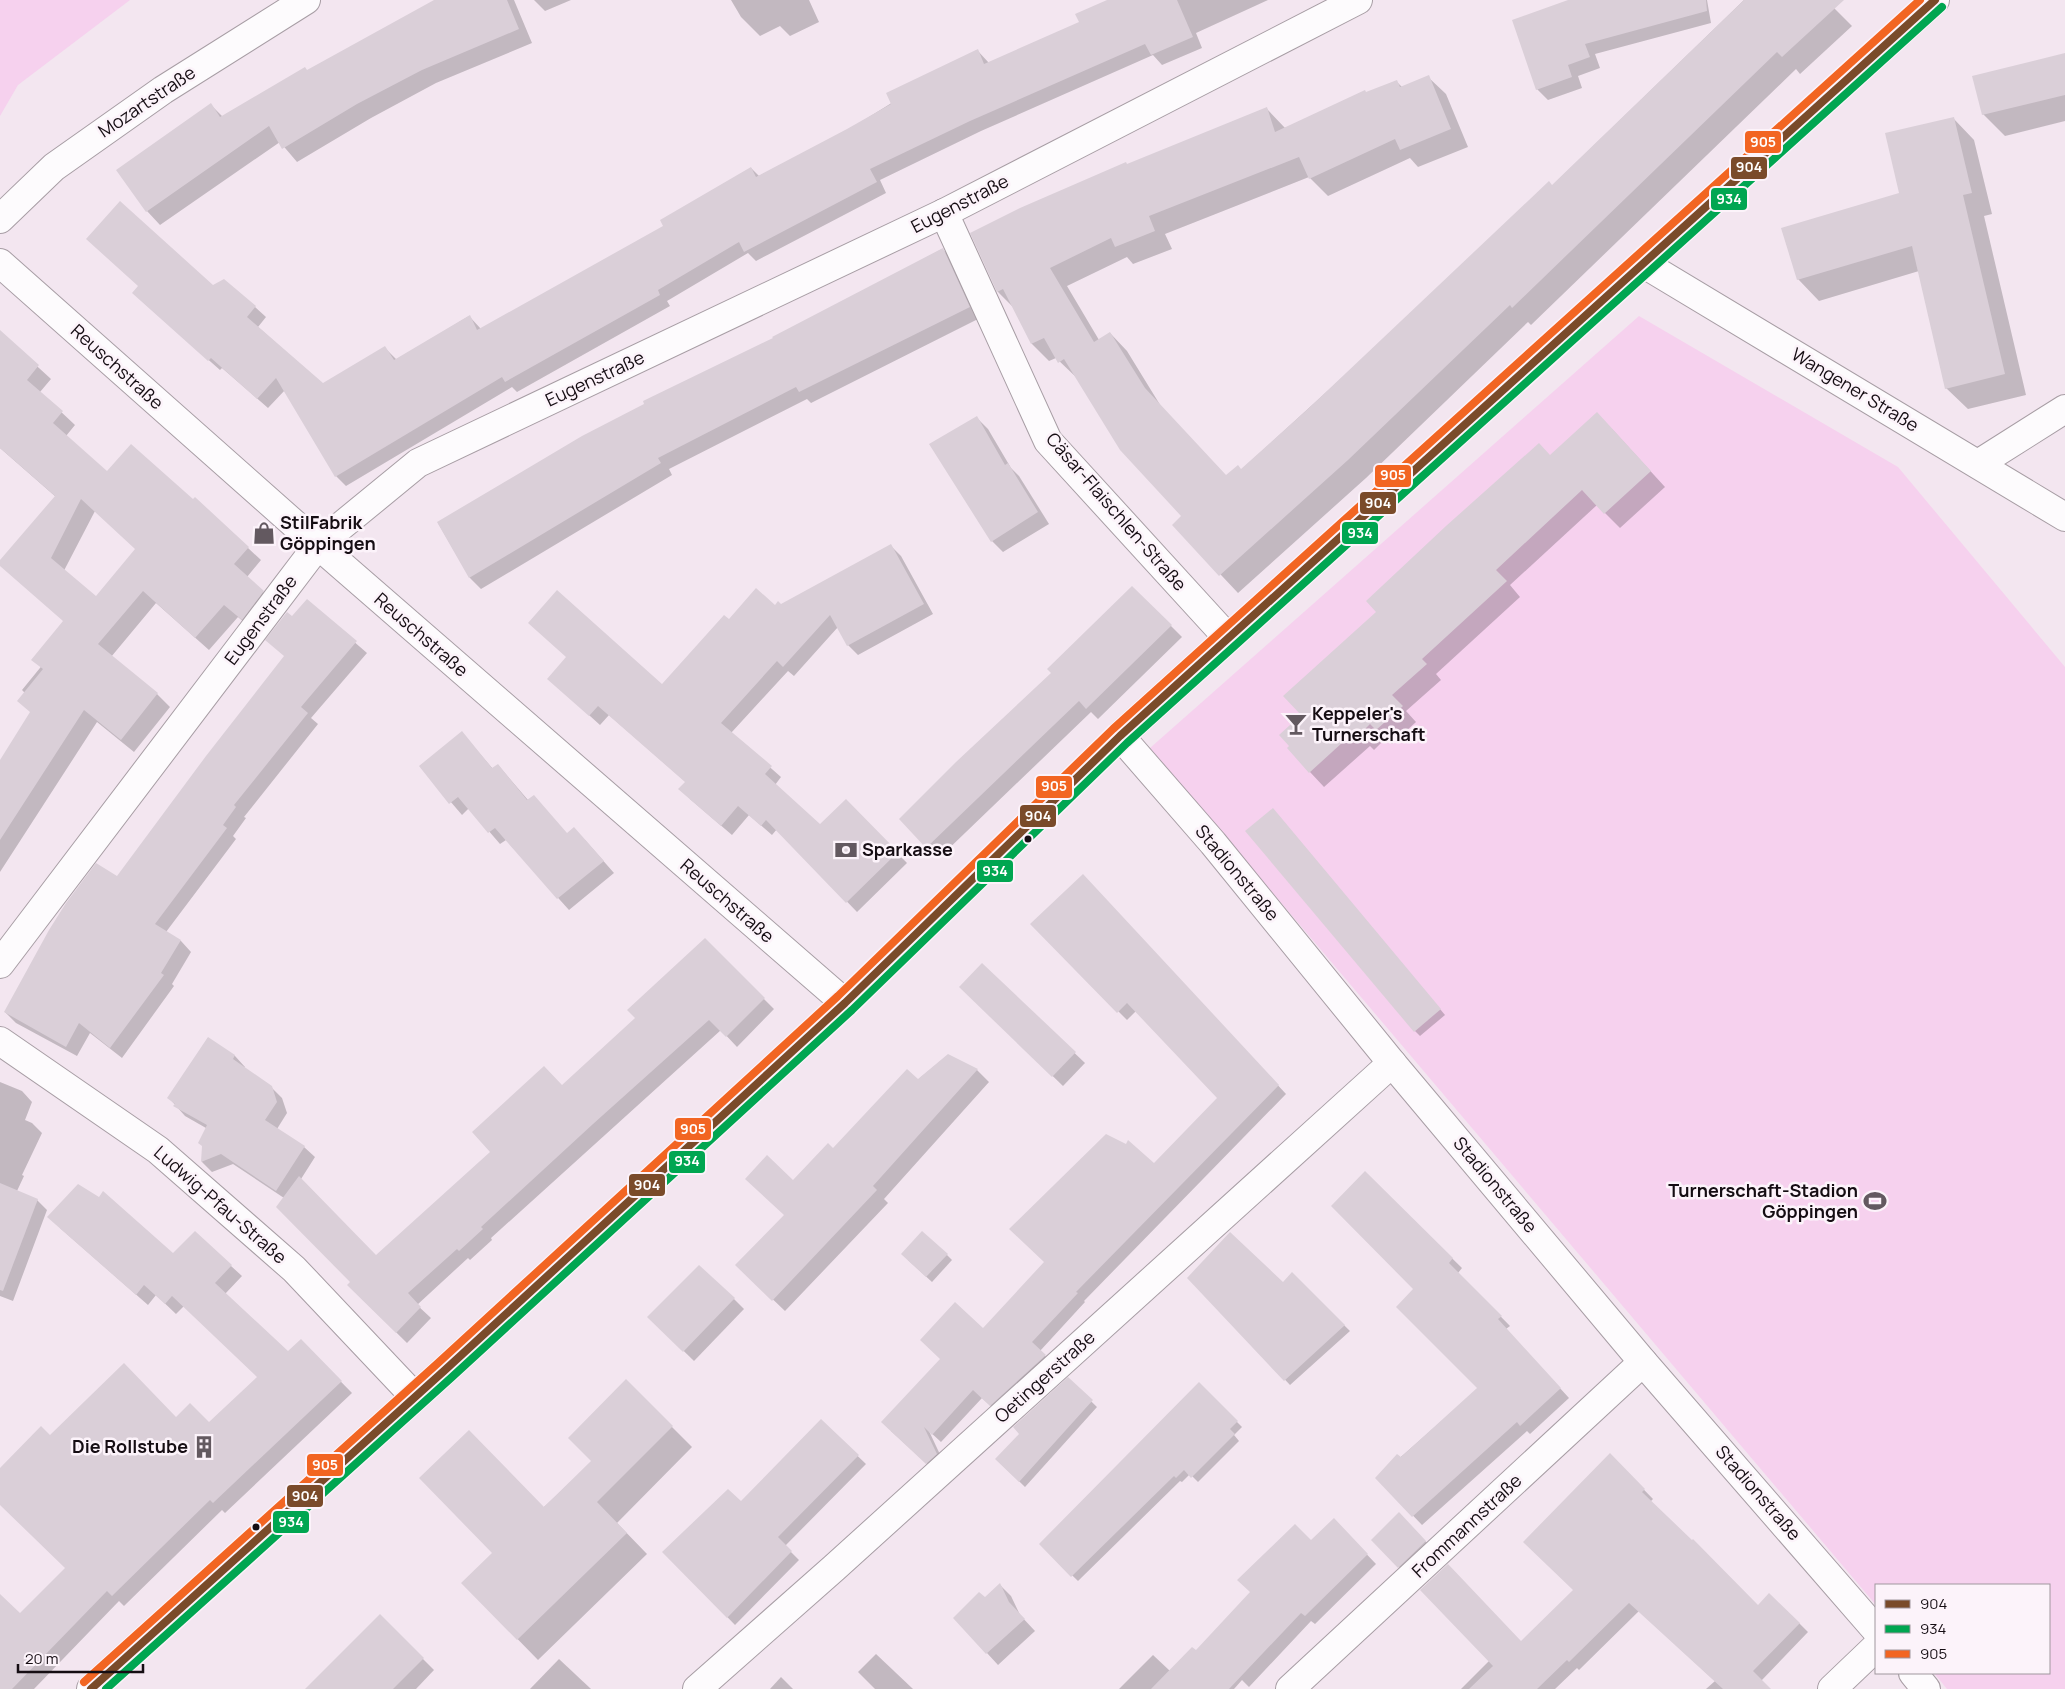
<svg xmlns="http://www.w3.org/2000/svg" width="2065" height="1689" viewBox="0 0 2065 1689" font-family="Manrope,sans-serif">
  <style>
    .green { fill: #f6d1ee }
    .shadow { fill: #0003 }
    .building { fill: #dacfd8; fill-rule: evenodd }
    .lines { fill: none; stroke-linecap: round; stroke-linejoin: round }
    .minor-casing { stroke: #a79da4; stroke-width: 30 }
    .minor { stroke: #fdfbfd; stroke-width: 28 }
    .bus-1-casing { stroke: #fcf3fa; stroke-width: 11 }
    .bus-2-casing { stroke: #fcf3fa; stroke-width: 11 }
    .bus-3-casing { stroke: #fcf3fa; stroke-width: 11 }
    .bus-1 { stroke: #7a4b2a; stroke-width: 8 }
    .bus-2 { stroke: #00a651; stroke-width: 8 }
    .bus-3 { stroke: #f26522; stroke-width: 8 }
    .bus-dot { fill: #150d13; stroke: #fcf3fa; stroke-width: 2 }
    .labels { text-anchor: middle; stroke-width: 5; stroke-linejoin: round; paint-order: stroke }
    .street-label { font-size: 18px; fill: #150d13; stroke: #fcf3fa }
    .poi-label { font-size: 18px; font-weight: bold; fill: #150d13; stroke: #fcf3fa; text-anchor: start }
    .line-badge { stroke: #fcf3fa; stroke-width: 2 }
    .badge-label { font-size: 14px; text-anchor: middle; font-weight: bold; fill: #fff }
  </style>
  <rect width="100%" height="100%" fill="#f3e6f0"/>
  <g class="green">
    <path d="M0,0H130L18,85L0,116Z"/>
    <path d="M1639,316L1898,467L2065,667V1689H1947L1934,1673H2049V1585H1876V1605L1150,748Z"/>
  </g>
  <g class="shadow">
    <path d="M437,0H514L532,43L436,83L371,118L297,162L280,142L160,225L147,211L211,105L223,117Z"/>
    <path d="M534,0H571L545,11Z"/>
    <path d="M731,0H809L819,22L790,36L780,26L760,36L741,17Z"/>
    <path d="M1110,0H1268L1196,33L1202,48L1162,65L1153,55L981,131L880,180L886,193L756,261L748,253L667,301L670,306L517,392L512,387L346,486L336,476L285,390L268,408L222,368L220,370L144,303L213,287L255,307L266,317L258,327L323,385L385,348L397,360L469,316L481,329L665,226L751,168L759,176L848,130L977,50L989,63L1081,22Z"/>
    <path d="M1571,0H1707L1711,23L1595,54L1600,68L1578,76L1582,88L1548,100L1537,89Z"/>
    <path d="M1744,0H1826L1852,26L1800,74L1796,69L1531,325L1528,322L1366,478L1238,593L1174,525L1183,516L1078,379L1056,358L1049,361L1032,344L1013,307L998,292L972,234L1127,165L1267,109L1285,128L1396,81L1402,87L1428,77L1446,94L1468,147L1418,167L1410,158L1328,196L1309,177L1165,234L1172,249L1133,264L1127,257L1067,286L1099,340L1110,333L1127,351L1162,408L1227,477L1241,470L1552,186Z"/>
    <path d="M2065,55V121L2005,136L1983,114Z"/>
    <path d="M1953,118L1974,140L1992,214L1984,216L2026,395L1968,409L1946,388L1919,271L1819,301L1798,279L1901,194Z"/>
    <path d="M942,249L954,260L980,318L811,403L807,399L669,469L672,475L481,589L470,578L438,523Z"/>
    <path d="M3,335L51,379L40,392L75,425L66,436L107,473L248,548L261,560L247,577L276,605L255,632L238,617L209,650L156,603L111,657L157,694L170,707L134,752L97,722L0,872V763L31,713L25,693L22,690L137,549L95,511L56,586L26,560L56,497L0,448V338Z"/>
    <path d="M977,418L988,429L1011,468L1019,476L1049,524L1003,552L992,541Z"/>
    <path d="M1612,429L1665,487L1620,528L1597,505L1510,585L1520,597L1436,674L1441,680L1406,711L1416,722L1392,744L1386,738L1374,750L1370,746L1324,787L1310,772L1303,715L1551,457Z"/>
    <path d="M891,546L901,556L933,614L858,655L848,645L838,627L794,676L788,671L731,733L781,777L775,785L820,825L846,801L907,863L857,912L777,829L772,835L749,815L732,835L690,799L686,782L609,715L600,725L549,679L662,685L729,621L781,606Z"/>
    <path d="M1132,587L1182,637L1098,719L1091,712L939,858L901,819L1053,673Z"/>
    <path d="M307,601L367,653L311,718L318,724L244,817L246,818L233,836L236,839L166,932L181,941L191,952L172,984L174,986L122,1058L90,1033L77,1056L16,1023L5,1012L118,878L285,657L292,618Z"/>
    <path d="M462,733L493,769L498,765L528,800L567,834L585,840L614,873L569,910L506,840L500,844L469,808L462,815L420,766Z"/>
    <path d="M1278,815L1445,1015L1420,1036L1415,1031Z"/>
    <path d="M1091,884L1286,1094L1084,1301L1085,1302L1040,1351L1053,1364L999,1413L982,1398L941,1442L929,1431L944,1463L935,1471L891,1431L983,1330L1154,1165L1219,1098L1136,1011L1127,1020L1031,924Z"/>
    <path d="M705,940L774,1009L737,1047L721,1030L491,1238L492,1240L470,1260L468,1258L417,1305L431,1318L407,1343L348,1285L352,1282L284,1198L233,1164L212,1172L202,1162L206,1128L185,1116L169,1098L208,1038L235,1056L245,1067L244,1068L271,1087L282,1098L287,1113L277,1129L304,1147L315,1157L301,1179L376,1257L637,1019Z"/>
    <path d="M982,965L1085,1063L1063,1086L961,987Z"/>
    <path d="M948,1055L977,1070L989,1082L884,1199L888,1203L785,1311L737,1265L785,1216L793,1182Z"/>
    <path d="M0,1082L22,1091L32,1102L25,1120L32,1123L42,1133L22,1175L24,1176L17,1191L37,1200L47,1210L13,1301L0,1296Z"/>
    <path d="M1365,1173L1462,1268L1458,1273L1510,1326L1506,1329L1569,1398L1530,1434L1527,1431L1422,1525L1377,1478L1479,1388L1415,1289Z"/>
    <path d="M60,1228L173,1255L231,1266L242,1276L225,1294L288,1353L301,1341L352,1393L225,1513L222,1510L124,1606L119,1601L34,1689H0V1615H20L67,1569L0,1504V1470L50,1437L176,1418L210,1424L258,1377L184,1306L176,1314L156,1295L148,1305Z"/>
    <path d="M947,1255L952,1260L932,1282L908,1260Z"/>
    <path d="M1292,1274L1350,1331L1290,1385L1189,1278L1283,1283Z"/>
    <path d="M734,1299L744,1309L694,1361L649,1317Z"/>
    <path d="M1068,1379L1097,1407L1025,1487L996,1459L1021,1434Z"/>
    <path d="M626,1381L692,1447L617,1523L647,1554L538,1660L463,1583L593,1461Z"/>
    <path d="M1199,1384L1242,1427L1234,1435L1239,1441L1198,1482L1190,1474L1182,1482L1180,1481L1078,1581L1040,1544Z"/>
    <path d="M821,1421L866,1464L785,1546L799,1560L735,1625L664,1552L741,1503Z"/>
    <path d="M1610,1455L1653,1499L1650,1502L1758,1606L1799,1623L1808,1632L1761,1681L1769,1689H1706L1715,1681L1639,1611L1579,1670L1577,1668L1555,1689H1461L1490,1660L1522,1643L1575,1590Z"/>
    <path d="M1399,1514L1431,1547L1404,1572L1372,1540Z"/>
    <path d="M1334,1520L1376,1564L1315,1624L1311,1621L1249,1687L1242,1680L1234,1689H1119L1153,1655L1170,1671L1196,1652Z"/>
    <path d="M1000,1585L1011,1596L1020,1615L1035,1631L998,1665L987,1653L985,1599Z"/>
    <path d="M380,1616L434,1670L416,1689H307Z"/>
    <path d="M876,1654L913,1689H875L858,1672Z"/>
    <path d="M559,1659L591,1689H530Z"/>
    <path d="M781,1677L793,1689H770Z"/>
  </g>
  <g class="building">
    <path d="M434,0H507L519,29L422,70L357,104L282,149L269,126L146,212L116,170L211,103L220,117L305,67L307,70Z"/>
    <path d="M1107,0H1177L1193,37L1151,55L1145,44L970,121L870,169L877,182L744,252L739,242L658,290L660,295L505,382L502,377L335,477L276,378L257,399L211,358L208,361L132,293L138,286L86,239L120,201L213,285L224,279L256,306L247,317L323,383L385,346L394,360L470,315L477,330L663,226L660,220L751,167L756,177L847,129L891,104L886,93L978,49L984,64L1079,22L1075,14Z"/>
    <path d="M1568,0H1706L1707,11L1585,44L1590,57L1568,65L1572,77L1536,90L1512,20Z"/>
    <path d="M1744,0H1844L1782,57L1777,52L1512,308L1510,305L1348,460L1219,576L1172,525L1181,516L1120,450L1064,359L1058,363L1044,338L1031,344L1003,289L997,292L970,233L1020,208L1126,162L1127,164L1267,107L1275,132L1365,90L1366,92L1397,80L1400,87L1429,75L1451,129L1400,150L1395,139L1309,179L1299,157L1149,216L1155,231L1115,247L1111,238L1050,268L1094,342L1110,332L1145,388L1226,475L1238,465L1241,469L1309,408L1549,181L1552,185Z"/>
    <path d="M2065,53V95L1982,115L1972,76Z"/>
    <path d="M1954,117L1972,193L1963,195L2005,374L1945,389L1912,246L1797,280L1781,228L1899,193L1885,133Z"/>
    <path d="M943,248L970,307L799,392L796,387L658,458L661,463L469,578L437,522L582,436L644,404L643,401L773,338L772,337Z"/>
    <path d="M0,330L39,365L27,380L63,411L53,423L107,471L131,444L193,499L195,497L249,547L234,564L264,591L242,620L224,605L195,638L143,591L98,644L158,693L121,740L84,710L0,840V760L30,712L17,701L43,669L31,660L63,621L0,566V560L55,496L0,448ZM81,499L135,549L96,596L51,558Z"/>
    <path d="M1597,412L1651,471L1604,514L1582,490L1496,570L1507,581L1422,659L1427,664L1392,695L1403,706L1376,730L1370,724L1358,736L1354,732L1309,773L1287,748L1289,746L1279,735L1301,715L1283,696L1376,612L1366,601L1446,526L1539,443L1550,455Z"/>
    <path d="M977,416L1005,465L1008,463L1038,512L991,542L929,444Z"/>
    <path d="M891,544L924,604L847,646L830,615L783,667L777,661L721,723L772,766L765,774L820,824L846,799L898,852L846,903L766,820L761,826L738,806L721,826L678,789L685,782L598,706L589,716L547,679L566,657L528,623L557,590L662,684L724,615L729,619L756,588L775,605L778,601L781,604Z"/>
    <path d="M1132,586L1172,625L1086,709L1079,701L926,848L899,819L956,762L1051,673L1047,669Z"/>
    <path d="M307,599L357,641L301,707L308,713L234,805L236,807L223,825L227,828L155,924L181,940L161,973L164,975L110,1048L79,1023L66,1047L4,1012L49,930L66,903L96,863L117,876L206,756L284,656L265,640L287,612L292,616Z"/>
    <path d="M462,731L492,768L498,764L527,800L534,795L567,833L574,827L604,861L557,899L495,828L488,833L458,797L449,804L419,766Z"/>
    <path d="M1273,808L1441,1009L1414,1032L1245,831Z"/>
    <path d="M1083,874L1279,1085L1076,1292L1078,1293L1032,1342L1046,1355L990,1406L973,1390L932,1435L924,1427L937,1454L926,1464L881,1422L940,1359L920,1340L955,1302L983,1328L1044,1262L1009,1229L1106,1134L1126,1144L1128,1140L1154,1163L1217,1098L1127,1003L1117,1013L1030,924Z"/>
    <path d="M705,938L765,998L726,1037L709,1020L593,1124L481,1227L483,1229L459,1251L457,1249L408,1293L421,1307L396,1333L347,1285L350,1282L276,1207L299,1176L376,1255L490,1152L472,1132L544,1066L562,1085L635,1018L627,1010Z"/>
    <path d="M982,963L1076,1052L1052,1077L959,987Z"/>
    <path d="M208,1037L235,1055L233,1059L272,1086L277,1102L265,1120L305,1146L276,1191L221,1154L201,1162L202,1146L198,1143L207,1125L173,1106L175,1104L167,1098Z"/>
    <path d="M948,1054L978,1069L873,1186L877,1190L772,1301L735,1265L784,1215L745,1179L767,1155L793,1180L828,1143L833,1148L907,1069L918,1079Z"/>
    <path d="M1365,1171L1453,1258L1449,1263L1502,1316L1498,1319L1561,1388L1520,1426L1517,1422L1412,1517L1375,1478L1397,1454L1401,1457L1477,1388L1396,1307L1413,1289L1331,1206Z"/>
    <path d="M0,1183L38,1199L3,1291L0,1290Z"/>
    <path d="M78,1184L99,1197L103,1191L173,1253L195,1231L232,1265L215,1283L288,1351L301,1339L342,1381L213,1503L210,1500L112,1596L107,1591L12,1689H0V1594L20,1613L65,1568L0,1505V1468L41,1426L50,1435L124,1363L176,1417L190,1403L209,1422L257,1377L172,1296L165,1304L144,1285L136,1295L47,1217Z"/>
    <path d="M922,1231L948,1254L926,1277L901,1254Z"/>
    <path d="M1230,1232L1283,1282L1292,1272L1345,1325L1284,1381L1187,1278Z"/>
    <path d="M699,1265L735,1298L683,1352L647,1317Z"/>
    <path d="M1068,1377L1093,1400L1019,1482L995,1459L1019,1434L1013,1427Z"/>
    <path d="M626,1379L673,1426L597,1502L627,1533L517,1640L461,1583L492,1553L419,1478L469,1430L544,1507L591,1461L568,1438Z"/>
    <path d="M1199,1382L1238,1421L1230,1429L1235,1434L1191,1478L1184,1470L1176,1478L1174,1476L1071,1577L1039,1544Z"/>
    <path d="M821,1419L859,1455L778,1537L792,1551L727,1618L662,1552L728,1489L741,1501Z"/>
    <path d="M1610,1453L1645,1489L1642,1492L1692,1540L1693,1539L1758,1605L1769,1593L1800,1623L1753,1671L1771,1689H1723L1629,1603L1569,1662L1567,1660L1537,1689H1469L1493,1666L1420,1590L1448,1564L1521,1641L1573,1590L1523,1542Z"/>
    <path d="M1399,1512L1426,1541L1398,1568L1371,1540Z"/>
    <path d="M1334,1518L1368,1554L1305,1616L1301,1613L1229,1689H1151L1192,1647L1196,1650L1250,1592L1237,1580L1295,1524L1311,1540Z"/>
    <path d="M1000,1583L1009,1602L1025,1619L986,1654L953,1618L979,1592L985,1597Z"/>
    <path d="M380,1614L424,1658L393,1689H305Z"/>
  </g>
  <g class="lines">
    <defs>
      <g id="minor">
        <path d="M944,213L1048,441L1228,638"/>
        <path d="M0,219L54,167L163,90L306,0"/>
        <path d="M0,263L318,545L845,1003"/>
        <path d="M1644,264L2065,517"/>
        <path d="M1978,464L2065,409"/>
        <path d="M1120,736L1213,843L1392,1063L1643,1362L1876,1630"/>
        <path d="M0,964L318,545L418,463L944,213L1358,0"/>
        <path d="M0,1041L158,1150L294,1269L415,1397"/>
        <path d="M1913,1673L1926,1689"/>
        <path d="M91,1689L445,1370L845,1003L1120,736L1935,0"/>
        <path d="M697,1689L834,1568L1392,1063"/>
        <path d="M1290,1689L1643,1362"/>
        <path d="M1832,1689L1876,1647"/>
      </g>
    </defs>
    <use href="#minor" class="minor-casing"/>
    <use href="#minor" class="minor"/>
    <defs>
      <path id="bus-1" d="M91,1689L445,1370L845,1003L1120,736L1935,0"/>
      <path id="bus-2" d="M106,1689L452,1377L852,1010L1127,743L1942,7"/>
      <path id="bus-3" d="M84,1682L438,1363L838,996L1113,729L1920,0"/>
    </defs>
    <use href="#bus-1" class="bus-1-casing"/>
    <use href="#bus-2" class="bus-2-casing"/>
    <use href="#bus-3" class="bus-3-casing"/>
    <use href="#bus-1" class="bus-1"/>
    <use href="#bus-2" class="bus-2"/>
    <use href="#bus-3" class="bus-3"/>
  </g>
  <defs>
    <symbol id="shop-bare" viewBox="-9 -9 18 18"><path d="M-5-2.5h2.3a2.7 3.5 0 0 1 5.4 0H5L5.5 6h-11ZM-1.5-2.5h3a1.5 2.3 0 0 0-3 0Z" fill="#635960" stroke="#fcf3fa" stroke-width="2.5" paint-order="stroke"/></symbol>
    <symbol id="bar-bare" viewBox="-9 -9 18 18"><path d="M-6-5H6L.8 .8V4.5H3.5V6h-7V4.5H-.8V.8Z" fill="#635960" stroke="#fcf3fa" stroke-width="2.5" paint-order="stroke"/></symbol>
    <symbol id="bank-bare" viewBox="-9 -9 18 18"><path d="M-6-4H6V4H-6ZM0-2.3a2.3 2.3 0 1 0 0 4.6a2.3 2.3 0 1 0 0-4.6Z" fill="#635960" stroke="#fcf3fa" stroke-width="2.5" paint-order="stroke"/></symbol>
    <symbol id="stadium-bare" viewBox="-9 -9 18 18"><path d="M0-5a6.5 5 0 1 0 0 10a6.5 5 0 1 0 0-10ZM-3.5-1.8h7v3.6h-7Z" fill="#635960" stroke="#fcf3fa" stroke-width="2.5" paint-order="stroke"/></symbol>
    <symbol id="building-bare" viewBox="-9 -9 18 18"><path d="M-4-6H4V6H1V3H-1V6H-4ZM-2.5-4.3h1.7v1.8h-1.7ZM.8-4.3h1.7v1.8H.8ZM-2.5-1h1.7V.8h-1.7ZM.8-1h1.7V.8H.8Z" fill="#635960" stroke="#fcf3fa" stroke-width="2.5" paint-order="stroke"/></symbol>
  </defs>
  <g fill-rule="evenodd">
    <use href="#shop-bare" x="248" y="517" width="32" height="32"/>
    <use href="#bar-bare" x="1280" y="708" width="32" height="32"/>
    <use href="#bank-bare" x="830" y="834" width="32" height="32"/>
    <use href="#stadium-bare" x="1859" y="1185" width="32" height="32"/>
    <use href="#building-bare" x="188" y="1431" width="32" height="32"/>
  </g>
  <g class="bus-dot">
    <circle cx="1028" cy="839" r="4.5"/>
    <circle cx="256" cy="1527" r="4.5"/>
  </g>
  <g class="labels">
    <g class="street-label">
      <text transform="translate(147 102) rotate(-34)" y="6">Mozartstraße</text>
      <text transform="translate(960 204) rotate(-27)" y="6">Eugenstraße</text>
      <text transform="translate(117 367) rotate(42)" y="6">Reuschstraße</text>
      <text transform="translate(595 379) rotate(-25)" y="6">Eugenstraße</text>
      <text transform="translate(1855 390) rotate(31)" y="6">Wangener Straße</text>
      <text transform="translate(1116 512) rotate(49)" y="6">Cäsar-Flaischlen-Straße</text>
      <text transform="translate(261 620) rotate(-53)" y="6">Eugenstraße</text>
      <text transform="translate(421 635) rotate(41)" y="6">Reuschstraße</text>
      <text transform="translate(1237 873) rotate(50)" y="6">Stadionstraße</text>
      <text transform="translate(727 901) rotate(41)" y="6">Reuschstraße</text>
      <text transform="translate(1495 1185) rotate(50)" y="6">Stadionstraße</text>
      <text transform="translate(220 1205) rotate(41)" y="6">Ludwig-Pfau-Straße</text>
      <text transform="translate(1045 1377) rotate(-42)" y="6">Oetingerstraße</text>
      <text transform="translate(1758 1493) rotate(49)" y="6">Stadionstraße</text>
      <text transform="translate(1467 1526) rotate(-43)" y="6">Frommannstraße</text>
    </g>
    <g class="poi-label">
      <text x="280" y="529">StilFabrik<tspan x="280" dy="21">Göppingen</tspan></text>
      <text x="1312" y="720">Keppeler's<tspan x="1312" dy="21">Turnerschaft</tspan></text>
      <text x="862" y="856">Sparkasse</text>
      <text x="1858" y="1197" text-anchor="end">Turnerschaft-Stadion<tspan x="1858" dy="21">Göppingen</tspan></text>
      <text x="188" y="1453" text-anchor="end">Die Rollstube</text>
    </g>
  </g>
  <g class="line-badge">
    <rect x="1744" y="130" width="38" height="24" rx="5" fill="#f26522"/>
    <rect x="1730" y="156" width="38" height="24" rx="5" fill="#7a4b2a"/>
    <rect x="1710" y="187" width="38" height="24" rx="5" fill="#00a651"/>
    <rect x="1374" y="464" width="38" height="24" rx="5" fill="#f26522"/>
    <rect x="1359" y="491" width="38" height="24" rx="5" fill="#7a4b2a"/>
    <rect x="1341" y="521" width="38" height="24" rx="5" fill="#00a651"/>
    <rect x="1035" y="775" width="38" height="24" rx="5" fill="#f26522"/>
    <rect x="1019" y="804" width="38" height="24" rx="5" fill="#7a4b2a"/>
    <rect x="976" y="859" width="38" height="24" rx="5" fill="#00a651"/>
    <rect x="674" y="1117" width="38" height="24" rx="5" fill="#f26522"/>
    <rect x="668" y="1150" width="38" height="24" rx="5" fill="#00a651"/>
    <rect x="628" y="1173" width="38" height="24" rx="5" fill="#7a4b2a"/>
    <rect x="306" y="1453" width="38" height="24" rx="5" fill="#f26522"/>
    <rect x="286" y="1484" width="38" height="24" rx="5" fill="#7a4b2a"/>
    <rect x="272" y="1510" width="38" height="24" rx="5" fill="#00a651"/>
  </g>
  <g class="badge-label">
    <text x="1763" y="147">905</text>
    <text x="1749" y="172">904</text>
    <text x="1729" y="204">934</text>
    <text x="1393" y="480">905</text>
    <text x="1378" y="508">904</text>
    <text x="1360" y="538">934</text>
    <text x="1054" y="791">905</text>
    <text x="1038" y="821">904</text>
    <text x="995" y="876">934</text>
    <text x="693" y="1134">905</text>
    <text x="687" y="1166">934</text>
    <text x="647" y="1190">904</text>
    <text x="325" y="1470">905</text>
    <text x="305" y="1501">904</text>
    <text x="291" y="1527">934</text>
  </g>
  <rect x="1875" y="1584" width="175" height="90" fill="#fcf3fa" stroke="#a0979e"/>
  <rect x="1885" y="1600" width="25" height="8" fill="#7a4b2a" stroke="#a0979e"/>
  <text x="1920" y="1609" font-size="15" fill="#150d13">904</text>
  <rect x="1885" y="1625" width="25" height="8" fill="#00a651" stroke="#a0979e"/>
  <text x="1920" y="1634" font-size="15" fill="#150d13">934</text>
  <rect x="1885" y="1650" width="25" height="8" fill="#f26522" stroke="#a0979e"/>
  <text x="1920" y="1659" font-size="15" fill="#150d13">905</text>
  <path d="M18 1664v8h125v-8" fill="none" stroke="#150d13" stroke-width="2.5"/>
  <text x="25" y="1664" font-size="15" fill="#150d13" stroke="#fcf3fa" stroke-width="4" paint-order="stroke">20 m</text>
</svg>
